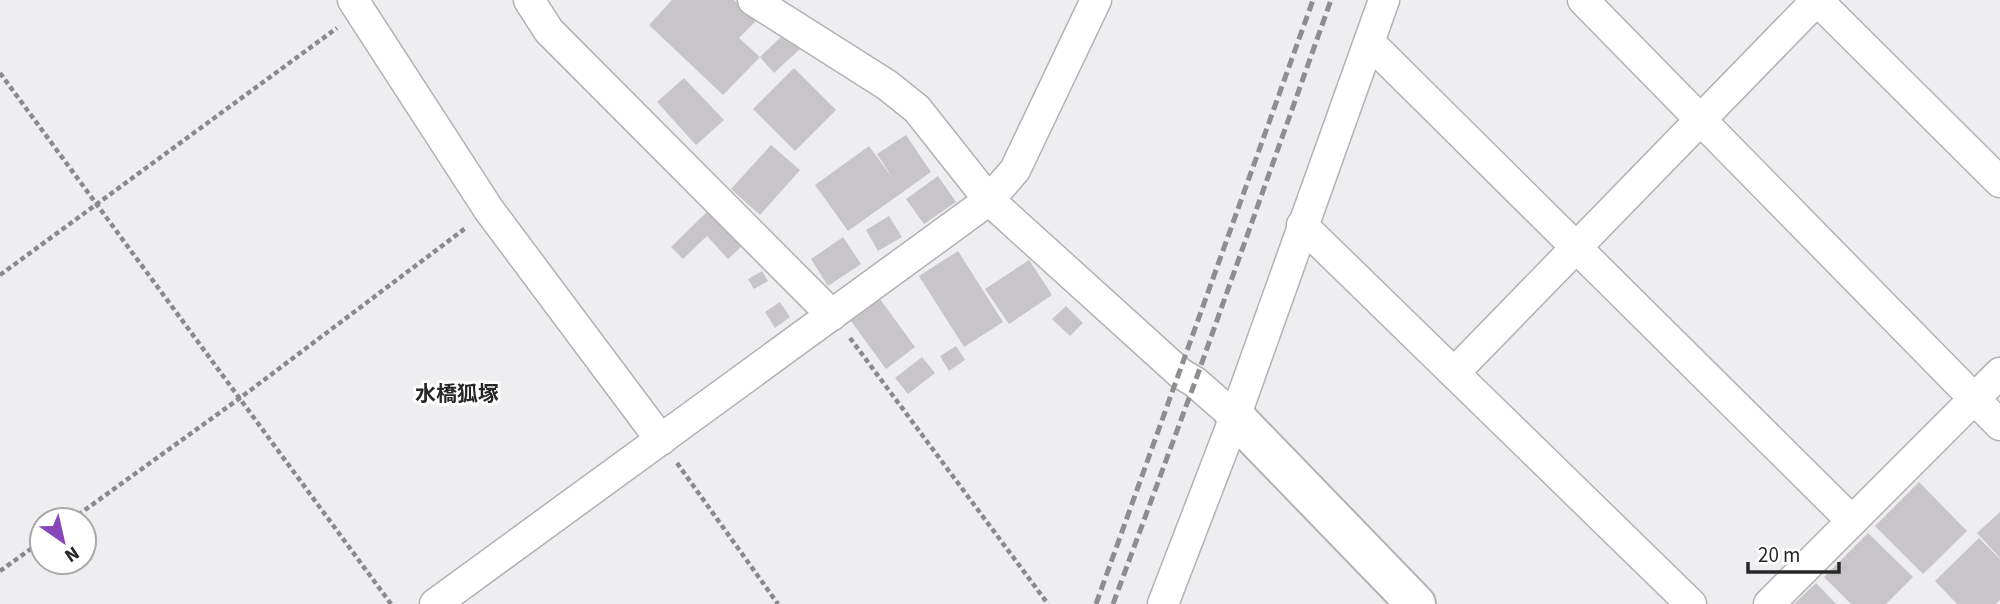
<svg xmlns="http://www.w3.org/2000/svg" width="2000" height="604" viewBox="0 0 2000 604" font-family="'Source Sans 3','Noto Sans JP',sans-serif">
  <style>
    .building { fill: #c7c5c8 }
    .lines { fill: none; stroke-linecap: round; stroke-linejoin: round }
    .street-casing { stroke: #b3b1b4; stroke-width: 33 }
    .secondary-casing { stroke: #b3b1b4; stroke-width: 42 }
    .path { stroke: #8a898b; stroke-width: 4.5; stroke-dasharray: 5 3.5; stroke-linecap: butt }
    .street { stroke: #fff; stroke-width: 30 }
    .secondary { stroke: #fff; stroke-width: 38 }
    .rail { stroke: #8e8d8f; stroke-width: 5; stroke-dasharray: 10 5; stroke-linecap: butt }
    .labels { text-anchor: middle; stroke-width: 6; stroke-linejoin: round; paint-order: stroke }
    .neighbourhood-label { font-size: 21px; font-weight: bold; fill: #282728; stroke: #fff }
  </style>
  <rect width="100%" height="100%" fill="#eeedf0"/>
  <g class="building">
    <path d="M672,0H734L756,21L739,38L760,57L723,95L649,25Z"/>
    <path d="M785,33L800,49L774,73L760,57Z"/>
    <path d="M794,68L836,110L795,151L753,109Z"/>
    <path d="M684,78L724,120L696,145L657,102Z"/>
    <path d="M906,135L931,172L848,231L815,185L869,146L893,179L877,154Z"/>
    <path d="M771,145L800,170L760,215L731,189Z"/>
    <path d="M938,176L956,202L924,224L906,199Z"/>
    <path d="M708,211L742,246L728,259L707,236L683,259L671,247Z"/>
    <path d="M889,216L902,237L878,251L866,230Z"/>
    <path d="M843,237L861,264L828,286L811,259Z"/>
    <path d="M958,251L1003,322L964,347L919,276Z"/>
    <path d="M1029,260L1052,295L1009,324L985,289Z"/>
    <path d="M762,271L768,281L754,289L748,279Z"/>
    <path d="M880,299L915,347L886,369L851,321Z"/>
    <path d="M780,302L790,317L775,328L765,312Z"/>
    <path d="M1066,306L1083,323L1070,336L1052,319Z"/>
    <path d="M956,346L965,360L949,371L940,356Z"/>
    <path d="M922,357L935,373L908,394L895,378Z"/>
    <path d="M1919,482L1967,531L1923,574L1875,526Z"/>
    <path d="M2000,512V558L1977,533Z"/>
    <path d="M1868,533L1913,577L1886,604H1851L1824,577Z"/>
    <path d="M1979,538L2000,559V600L1996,604H1957L1935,581Z"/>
    <path d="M1816,583L1836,604H1794Z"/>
  </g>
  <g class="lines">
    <defs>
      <g id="street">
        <path d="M353,0L489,210L661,440"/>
        <path d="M529,0L549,31L832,315"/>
        <path d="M753,0L887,85L917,109L989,200L1180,373L1195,382L1235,417"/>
        <path d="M1583,0L2000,425"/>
        <path d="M1817,0L2000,182"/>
        <path d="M1370,43L1852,521"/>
        <path d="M1302,225L1691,604"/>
        <path d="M1454,373L1817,0"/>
        <path d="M435,604L989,200L1015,170L1096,0"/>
        <path d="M1163,604L1235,417L1384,0"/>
        <path d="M1769,604L2000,373"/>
      </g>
      <path id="secondary" d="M1235,417L1416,604"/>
    </defs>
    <use href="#street" class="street-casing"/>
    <use href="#secondary" class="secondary-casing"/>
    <g class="path">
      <path d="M0,73L391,604"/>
      <path d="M0,275L337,28"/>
      <path d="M850,338L1048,604"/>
      <path d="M677,463L778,604"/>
      <path d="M71,520L240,398L467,227"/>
      <path d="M0,571L42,541"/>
    </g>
    <use href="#street" class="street"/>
    <use href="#secondary" class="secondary"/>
    <g class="rail">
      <path d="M1096,604L1313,0"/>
      <path d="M1113,604L1195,382L1331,0"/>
    </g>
  </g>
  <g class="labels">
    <g class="neighbourhood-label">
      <text x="457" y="401">水橋狐塚</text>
    </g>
  </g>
  <g transform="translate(63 541) rotate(146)"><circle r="33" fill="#ffffff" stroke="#a9a9a9" stroke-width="2"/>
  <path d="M0-5L12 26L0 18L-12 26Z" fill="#8747bb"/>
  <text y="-10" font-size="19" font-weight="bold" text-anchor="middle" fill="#282728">N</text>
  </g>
  <path d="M1748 562v10h91v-10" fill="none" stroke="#282728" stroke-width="3.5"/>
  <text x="1758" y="562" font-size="21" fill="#282728" stroke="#ffffff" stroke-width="5" paint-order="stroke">20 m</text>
</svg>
